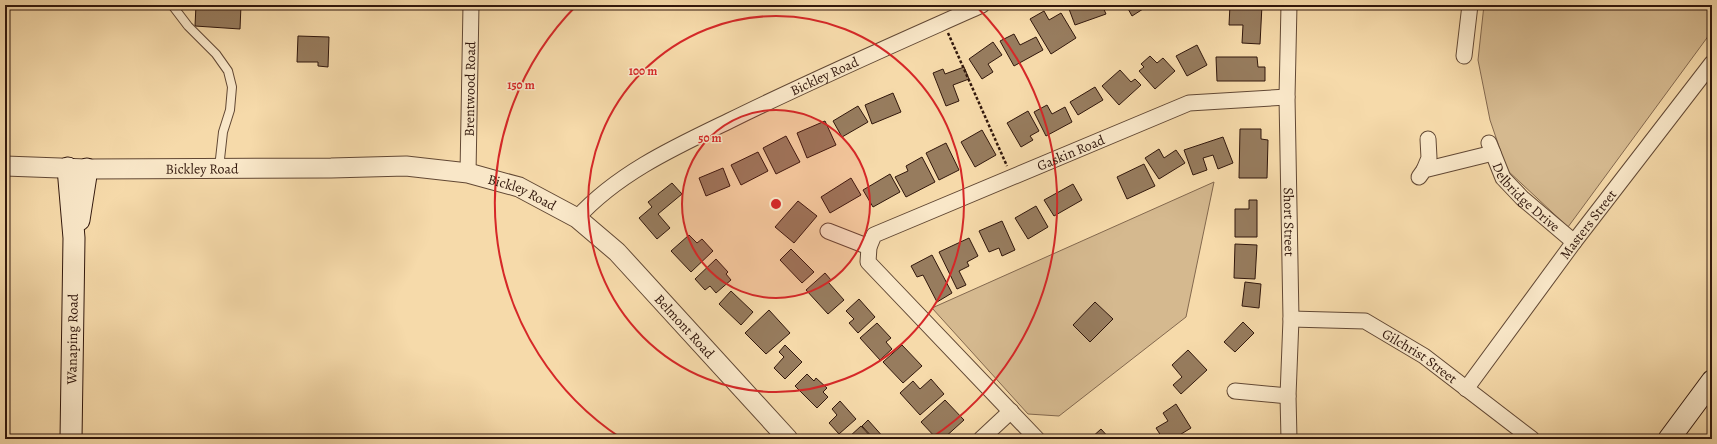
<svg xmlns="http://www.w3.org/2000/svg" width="1717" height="444" viewBox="0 0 1717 444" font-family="Alegreya,serif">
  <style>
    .green { fill: #d5b98f; stroke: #83684e }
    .building { fill: #977c5e; stroke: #31170c }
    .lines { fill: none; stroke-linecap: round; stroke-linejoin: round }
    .service-casing { stroke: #624834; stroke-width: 10 }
    .minor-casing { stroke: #624834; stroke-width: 17 }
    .tertiary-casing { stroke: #624834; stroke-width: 21 }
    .secondary-casing { stroke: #31170c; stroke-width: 23 }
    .path { stroke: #31170c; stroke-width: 2.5; stroke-dasharray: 3 2; stroke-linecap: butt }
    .service { stroke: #f9e7c8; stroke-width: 8 }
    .minor { stroke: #f9e7c8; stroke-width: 15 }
    .tertiary { stroke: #f9e7c8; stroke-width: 19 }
    .secondary { stroke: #f9e7c8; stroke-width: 21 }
    .ring { fill: none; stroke: #d62828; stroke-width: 2 }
    .labels { text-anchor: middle; stroke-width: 3; stroke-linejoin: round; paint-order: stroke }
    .street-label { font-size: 14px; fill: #31170c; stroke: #f9e7c8 }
    .centre { fill: #d62828; stroke: #f9e7c8; stroke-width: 2 }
    .ring-label { font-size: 12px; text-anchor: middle; font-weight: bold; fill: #d62828; stroke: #f9e7c8; stroke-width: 3; stroke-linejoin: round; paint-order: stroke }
  </style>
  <rect width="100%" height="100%" fill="#f6daaa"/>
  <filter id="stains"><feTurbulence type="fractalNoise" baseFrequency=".005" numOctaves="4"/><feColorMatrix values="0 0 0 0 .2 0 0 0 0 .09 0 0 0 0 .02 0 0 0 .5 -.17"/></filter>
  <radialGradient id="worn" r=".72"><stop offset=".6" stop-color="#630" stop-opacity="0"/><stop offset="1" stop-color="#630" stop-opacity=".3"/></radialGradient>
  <g class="green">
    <path d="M1484,5H1712V31L1568,227L1507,170L1490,120L1478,60Z"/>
    <path d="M1214,182L1186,317L1059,416L1028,414L932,308Z"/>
  </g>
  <g class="building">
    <path d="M196,5H241L240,29L195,26Z"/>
    <path d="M1079,5H1102L1106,14L1075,25L1069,9Z"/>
    <path d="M1126,5H1140L1143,9L1132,16Z"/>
    <path d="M1230,5H1262L1260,44L1242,43L1243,25H1229Z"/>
    <path d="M1044,11L1049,20L1061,13L1076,38L1051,54L1030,19Z"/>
    <path d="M1014,34L1020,45L1036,37L1043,50L1014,66L1000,41Z"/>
    <path d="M298,36L329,37L328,67L318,66V62H297Z"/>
    <path d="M993,42L1002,55L988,64L993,72L982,79L969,59Z"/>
    <path d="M1197,45L1207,65L1187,76L1176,56Z"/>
    <path d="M1150,56L1157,63L1163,58L1175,71L1155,89L1139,71L1144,67L1141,64Z"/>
    <path d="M1216,57H1257L1258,67H1265V81H1217Z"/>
    <path d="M964,67L969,79L953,85L959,101L946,106L933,73L943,69L945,74Z"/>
    <path d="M1120,70L1131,82L1135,79L1141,85L1119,105L1102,86Z"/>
    <path d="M1095,87L1103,100L1078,115L1070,102Z"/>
    <path d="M893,93L901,112L872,124L865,105Z"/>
    <path d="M1047,105L1052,114L1065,107L1072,122L1046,136L1034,112Z"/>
    <path d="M858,106L868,122L842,137L833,121Z"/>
    <path d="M1028,111L1039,131L1030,136L1033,140L1021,147L1007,123Z"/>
    <path d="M825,121L836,145L807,158L797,133Z"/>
    <path d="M1240,129H1261V139L1268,140L1267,178H1239Z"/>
    <path d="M982,130L996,155L975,167L961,142Z"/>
    <path d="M786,136L800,162L776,174L763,148Z"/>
    <path d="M1223,137L1233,163L1218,169L1213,155L1203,158L1207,170L1193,175L1184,150Z"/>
    <path d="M946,143L959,170L939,180L926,153Z"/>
    <path d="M1159,149L1164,158L1176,150L1185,163L1159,179L1145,158Z"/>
    <path d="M758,152L768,171L741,185L731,165Z"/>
    <path d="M922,157L935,182L906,197L895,177L908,171L906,166Z"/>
    <path d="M1144,164L1155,186L1127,199L1117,177Z"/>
    <path d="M723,168L730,186L706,196L699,178Z"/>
    <path d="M890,174L900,192L873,207L863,190Z"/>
    <path d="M851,178L861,195L830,213L821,197Z"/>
    <path d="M672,183L682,194L658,214L670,228L657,239L639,218L652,207L648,202Z"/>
    <path d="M1073,184L1082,200L1054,216L1044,200Z"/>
    <path d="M1249,200H1257V237H1235V209H1249Z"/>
    <path d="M798,201L817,216L794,243L775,227Z"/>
    <path d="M1036,206L1048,227L1028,239L1015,218Z"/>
    <path d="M1002,221L1015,250L1002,256L999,248L989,252L979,231Z"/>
    <path d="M689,235L697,243L702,239L713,251L691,272L671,251Z"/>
    <path d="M969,238L978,256L967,262L969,266L959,271L966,285L957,289L939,252Z"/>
    <path d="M1235,244L1257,245L1255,279L1234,278Z"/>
    <path d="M791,249L814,272L802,283L780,260Z"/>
    <path d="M932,255L952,293L937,302L923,275L917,277L911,266Z"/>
    <path d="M716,259L728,272L726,274L731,280L716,293L710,286L705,290L695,279Z"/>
    <path d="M825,273L831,280L828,282L844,300L828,314L806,290Z"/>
    <path d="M1245,282L1261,284L1259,308L1242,306Z"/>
    <path d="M731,291L753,312L741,325L719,304Z"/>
    <path d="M859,299L875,317L858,333L849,323L854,319L846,311Z"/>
    <path d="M1095,302L1113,319L1090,342L1073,325Z"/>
    <path d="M769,310L790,333L766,354L745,333Z"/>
    <path d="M1243,322L1254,333L1235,352L1224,342Z"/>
    <path d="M877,323L891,338L886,342L892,349L880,360L860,338Z"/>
    <path d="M785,345L802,362L785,379L774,368L784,357L779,352Z"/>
    <path d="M902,345L922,366L903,383L883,362Z"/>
    <path d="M1188,350L1207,370L1181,394L1173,385L1182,377L1172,365Z"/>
    <path d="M807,374L814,381L816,378L827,388L823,392L828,397L817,408L795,386Z"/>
    <path d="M931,379L944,394L920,415L900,393L913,381L920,389Z"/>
    <path d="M945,400L964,420L943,439H937L921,422Z"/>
    <path d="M840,401L856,419L839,434L829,423L837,415L832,409Z"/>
    <path d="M1176,404L1191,428L1173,439H1163L1156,428L1168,421L1163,413Z"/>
    <path d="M868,420L885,439H874L862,426Z"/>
    <path d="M861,426L873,439H851L849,437Z"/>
    <path d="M1101,429L1110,439H1090Z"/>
  </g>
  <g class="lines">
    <defs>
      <path id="service" d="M172,5L188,26L216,54L228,71L232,87L230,110L223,132L219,168"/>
      <g id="minor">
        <path id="s1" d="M1289,5L1287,97L1291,319L1288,396L1289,439"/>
        <path d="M1464,56L1470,5"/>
        <path id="s2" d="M1489,143L1503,178L1522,198L1574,242"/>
        <path d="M1424,170L1429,158L1428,139"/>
        <path id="s3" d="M468,173L471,5"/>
        <path d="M1419,177L1424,170L1493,153"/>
        <path id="s4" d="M577,218C618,173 675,147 729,121C812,80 897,43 982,5"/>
        <path d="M828,231L869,247"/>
        <path id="s5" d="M1291,319L1365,321L1424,356L1532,439"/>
        <path id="s6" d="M1466,389L1574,242L1712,63"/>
        <path d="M1235,391L1288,396"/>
        <path d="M981,439L1011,411"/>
        <path id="s7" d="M1037,439L868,262L869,247L874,235L1189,103L1287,97"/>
      </g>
      <g id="tertiary">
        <path id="s8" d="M5,166L87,169L331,168L406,166L468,173L519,187L577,218L617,252L788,439"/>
      </g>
      <g id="secondary">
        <path d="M68,168L74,238L71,439"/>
        <path d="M79,220L87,169"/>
        <path d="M1669,439L1712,381"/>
      </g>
    </defs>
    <use href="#service" class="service-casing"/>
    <use href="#minor" class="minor-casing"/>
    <use href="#tertiary" class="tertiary-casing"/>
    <use href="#secondary" class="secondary-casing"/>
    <path class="path" d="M948,33L1007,166"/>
    <use href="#service" class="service"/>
    <use href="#minor" class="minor"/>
    <use href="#tertiary" class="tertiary"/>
    <use href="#secondary" class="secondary"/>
  </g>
  <circle cx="776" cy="204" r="94" fill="#d62828" fill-opacity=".12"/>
  <g class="ring">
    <circle cx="776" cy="204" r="94"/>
    <circle cx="776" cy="204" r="188"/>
    <path d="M621 438A281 281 0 0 1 577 5M975 5A281 281 0 0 1 931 438"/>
  </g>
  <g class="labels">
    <g class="street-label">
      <text dy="5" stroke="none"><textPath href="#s4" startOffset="287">Bickley Road</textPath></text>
      <text dy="5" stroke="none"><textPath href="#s3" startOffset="84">Brentwood Road</textPath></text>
      <text dy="5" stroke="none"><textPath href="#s7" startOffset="486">Gaskin Road</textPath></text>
      <text dy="5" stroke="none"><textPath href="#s8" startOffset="197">Bickley Road</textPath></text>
      <text dy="5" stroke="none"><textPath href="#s8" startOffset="521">Bickley Road</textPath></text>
      <text dy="5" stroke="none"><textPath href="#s2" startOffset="67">Delbridge Drive</textPath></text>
      <text dy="5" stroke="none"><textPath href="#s1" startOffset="217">Short Street</textPath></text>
      <text dy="5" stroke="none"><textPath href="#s6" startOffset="205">Masters Street</textPath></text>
      <text dy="5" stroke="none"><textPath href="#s8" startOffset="735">Belmont Road</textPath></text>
      <text transform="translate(72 339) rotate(-89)" y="5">Wanaping Road</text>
      <text dy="5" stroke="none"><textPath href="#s5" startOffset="139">Gilchrist Street</textPath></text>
    </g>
  </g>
  <circle cx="776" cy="204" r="6" class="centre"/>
  <g class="ring-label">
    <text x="643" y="75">100 m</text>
    <text x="521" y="89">150 m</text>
    <text x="710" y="142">50 m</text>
  </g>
  <rect width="1717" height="444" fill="none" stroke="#f6daaa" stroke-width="20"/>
  <rect x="6" y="6" width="1705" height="432" fill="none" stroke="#31170c" stroke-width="2"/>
  <rect x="10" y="10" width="1697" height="424" fill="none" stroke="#31170c"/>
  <rect width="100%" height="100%" filter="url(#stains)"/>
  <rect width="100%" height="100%" fill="url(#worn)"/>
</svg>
